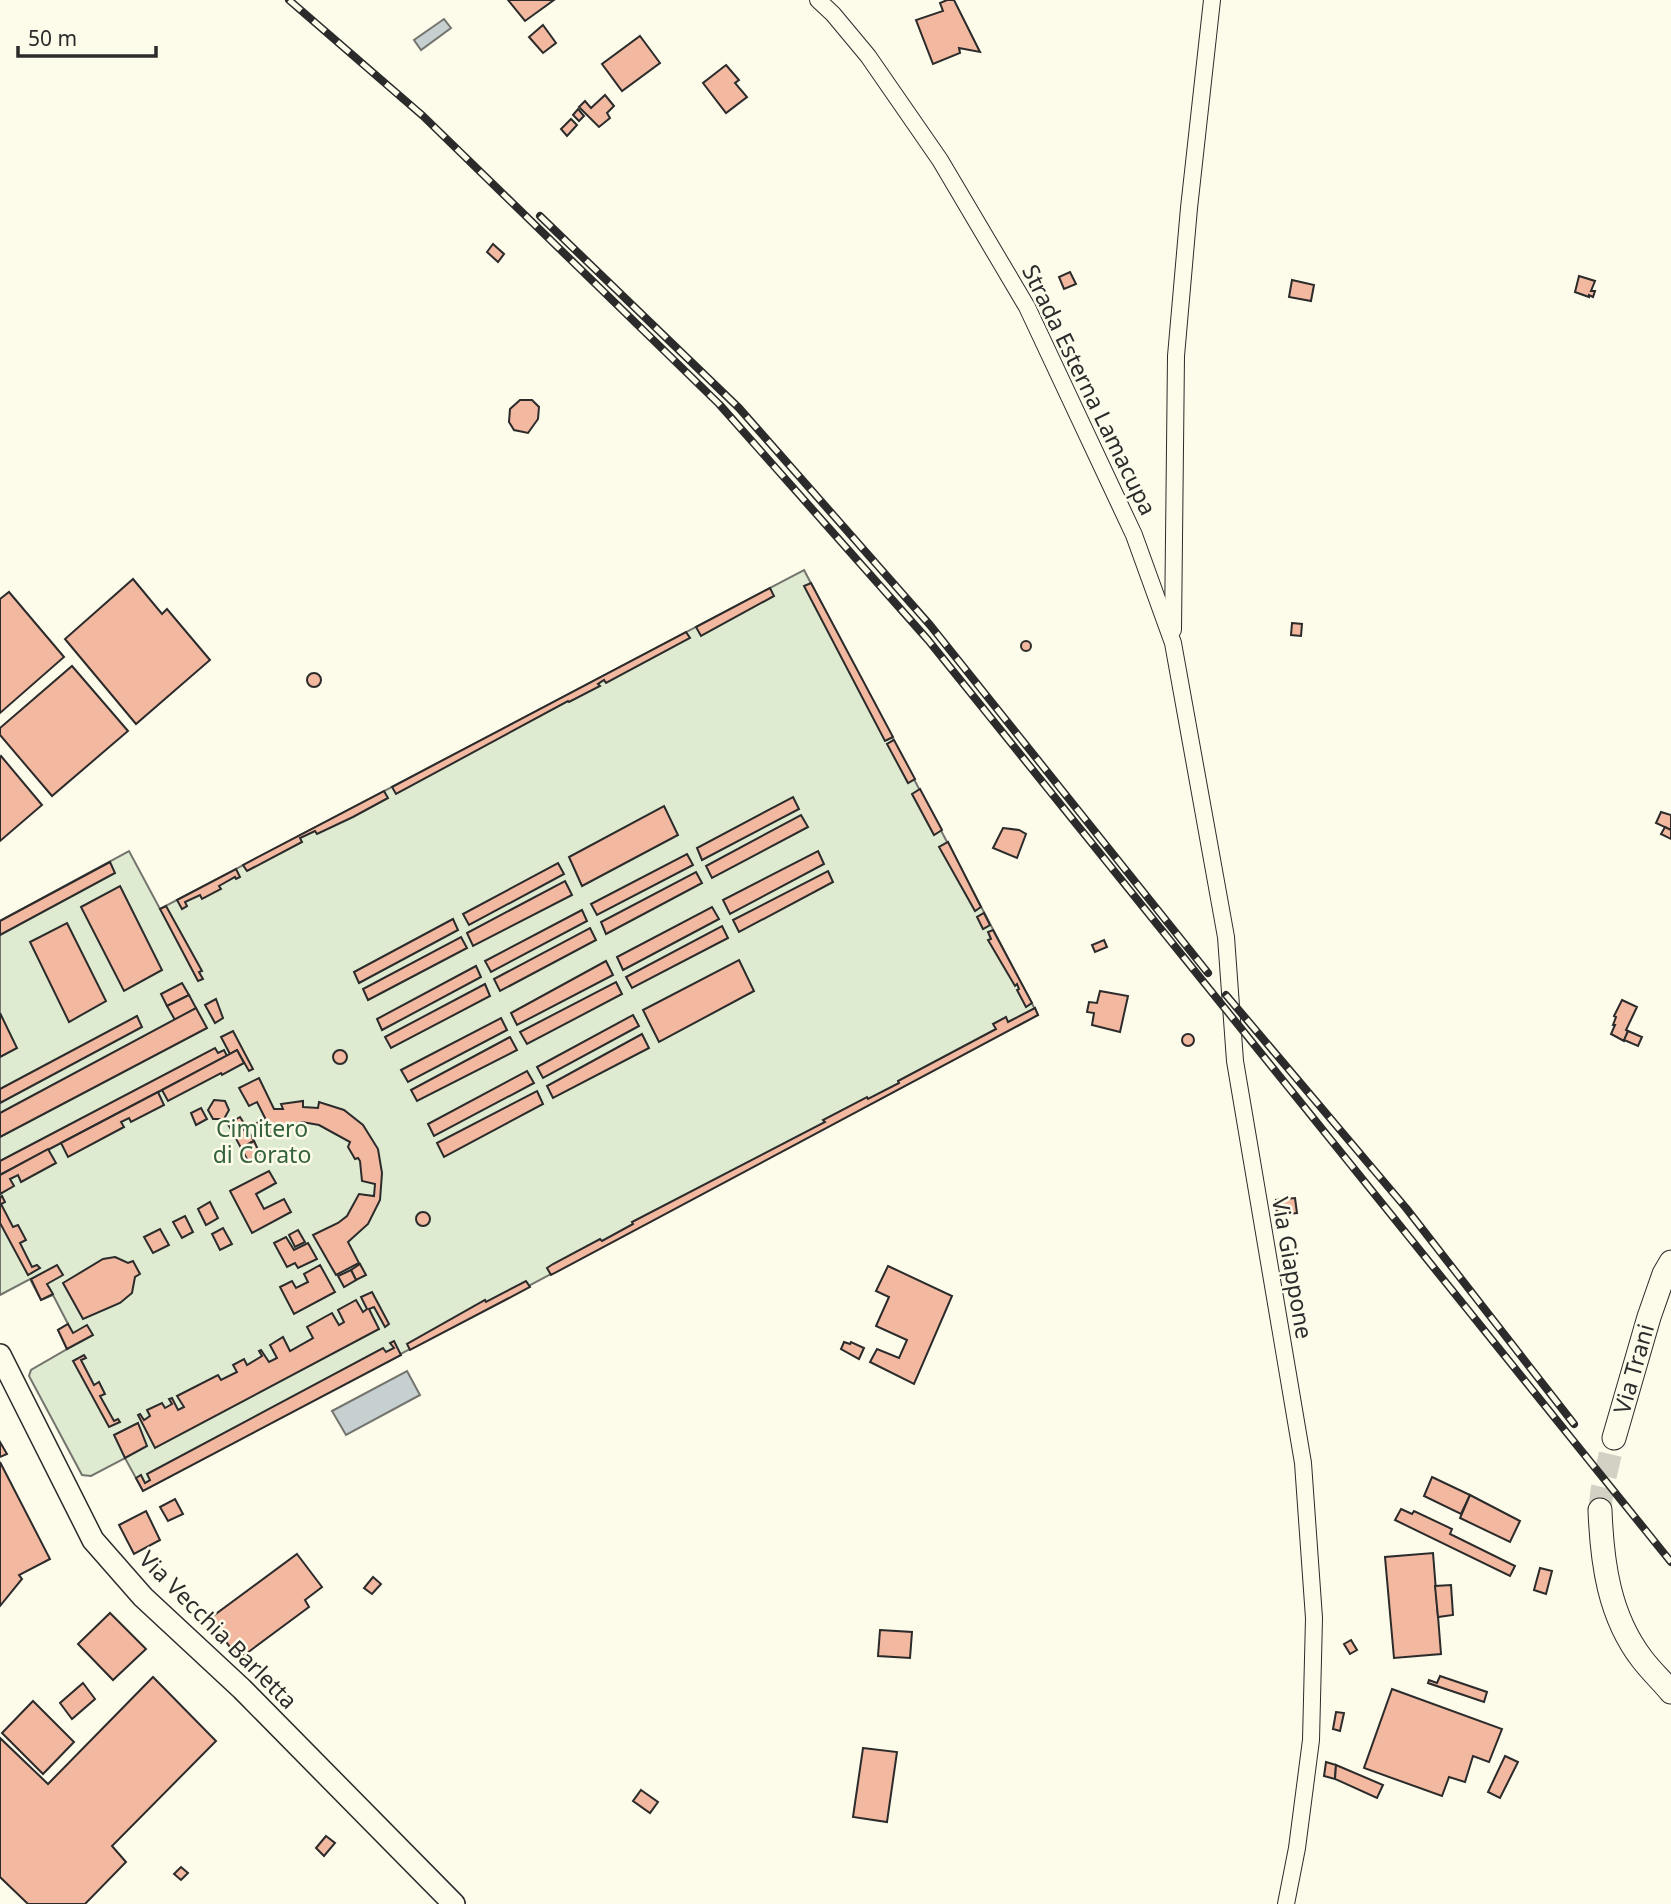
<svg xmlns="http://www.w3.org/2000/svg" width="1671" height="1904" viewBox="0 0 1671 1904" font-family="'Noto Sans',sans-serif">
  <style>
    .green { fill: #deebd1; stroke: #74746e; stroke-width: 2 }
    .water { fill: #c7d0d0; stroke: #74746e; stroke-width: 2 }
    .building { fill: #f2b8a0; stroke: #2b2b2b; stroke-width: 2 }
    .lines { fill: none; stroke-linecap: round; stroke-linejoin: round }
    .secondary-tunnel { stroke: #d3d1c4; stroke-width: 23; stroke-dasharray: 23 11; stroke-linecap: butt }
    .minor-casing { stroke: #2b2b2b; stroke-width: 18 }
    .tertiary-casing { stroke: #2b2b2b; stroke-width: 24 }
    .secondary-casing { stroke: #2b2b2b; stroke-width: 25 }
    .minor { stroke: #fdfbea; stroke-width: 16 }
    .tertiary { stroke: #fdfbea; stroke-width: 21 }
    .secondary { stroke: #fdfbea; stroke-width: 23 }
    .rail-casing { stroke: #2b2b2b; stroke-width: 8 }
    .rail { stroke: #fdfbea; stroke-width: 5; stroke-dasharray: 16; stroke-linecap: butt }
    .labels { text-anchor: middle; stroke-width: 5; stroke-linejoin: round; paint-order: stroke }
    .street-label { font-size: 23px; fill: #2b2b2b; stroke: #fdfbea }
    .park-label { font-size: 23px; fill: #34623c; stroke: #fdfbea }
  </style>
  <rect width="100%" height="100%" fill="#fdfbea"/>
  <path class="green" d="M804,570L1038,1015L143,1491L125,1458L91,1476L82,1475L29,1376L31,1370L67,1349L58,1330L68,1324L53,1295L41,1300L30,1279L0,1295V921L129,851L160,909Z"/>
  <g class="water">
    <path d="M444,19L451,28L421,50L414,40Z"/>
    <path d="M407,1371L420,1395L346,1435L332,1411Z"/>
  </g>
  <g class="building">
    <path d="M508,0H554L525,21Z"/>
    <path d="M947,0H954L980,52L959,48L960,53L933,64L916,20L943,11L940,3Z"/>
    <path d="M543,25L556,43L543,53L529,37Z"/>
    <path d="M640,36L660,63L622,91L602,64Z"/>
    <path d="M726,65L739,80L735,83L747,97L726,113L703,83Z"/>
    <path d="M605,95L614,106L607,113L610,118L599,127L579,107L585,101L591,108Z"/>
    <path d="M578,109L584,116L579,121L573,115Z"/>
    <path d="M571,119L577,125L567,136L561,129Z"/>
    <path d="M493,244L504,254L498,262L487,252Z"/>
    <path d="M1070,272L1076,284L1064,289L1059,277Z"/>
    <path d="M1579,276L1595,281L1591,291H1595L1593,297L1589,295V297L1575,292Z"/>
    <path d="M1292,280L1314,285L1311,301L1289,297Z"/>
    <path d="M520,400H532L539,407L538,419L528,433L514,430L509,422L510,409Z"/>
    <path d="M133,579L162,614L167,609L210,660L136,724L65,639Z"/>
    <path d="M811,583L893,737L885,741L804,586Z"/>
    <path d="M770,588L774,596L701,636L696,627Z"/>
    <path d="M9,592L64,657L0,713V599Z"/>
    <path d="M1292,623L1302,624L1301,636L1291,635Z"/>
    <path d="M686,632L690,638L606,683L604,680L598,684L600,686L569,702L568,701L396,794L392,787Z"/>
    <circle cx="1026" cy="646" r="5"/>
    <path d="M72,666L128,731L52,796L0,735V728Z"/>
    <circle cx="314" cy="680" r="7"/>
    <path d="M894,740L915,779L908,783L887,744Z"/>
    <path d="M1,756L42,805L0,841V757Z"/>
    <path d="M920,789L942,830L934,835L912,794Z"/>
    <path d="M384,791L388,798L353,817L317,834L315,831L300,838L302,842L247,871L243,865Z"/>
    <path d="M793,797L799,809L702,860L697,848Z"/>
    <path d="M664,806L678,835L582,886L569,857Z"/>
    <path d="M1661,812L1671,815V830L1656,823Z"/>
    <path d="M801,815L808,827L712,878L706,866Z"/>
    <path d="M1665,827L1671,830V839L1661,834Z"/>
    <path d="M1003,828L1019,830L1026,834L1017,858L993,848Z"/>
    <path d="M948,842L981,907L975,911L939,847Z"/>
    <path d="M818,851L824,864L730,914L723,900Z"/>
    <path d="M687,854L693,865L597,915L591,904Z"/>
    <path d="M110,862L115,873L0,935V921Z"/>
    <path d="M558,863L564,874L469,925L463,914Z"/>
    <path d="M236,869L240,877L236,879L235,877L219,886L221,889L202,899L200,895L185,902L187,906L182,909L177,900Z"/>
    <path d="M828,871L833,882L739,932L733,920Z"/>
    <path d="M696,872L702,883L606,934L601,922Z"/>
    <path d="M565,881L572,895L473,946L467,933Z"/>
    <path d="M120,886L162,970L124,991L81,907Z"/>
    <path d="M166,906L202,971L199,972L203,979L198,981L160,909Z"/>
    <path d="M712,907L719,919L623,970L617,957Z"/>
    <path d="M582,910L587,921L491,972L485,961Z"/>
    <path d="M984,913L990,925L983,929L977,917Z"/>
    <path d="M453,919L458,930L359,983L354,972Z"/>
    <path d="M67,923L106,1001L69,1022L30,942Z"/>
    <path d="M722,926L728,938L632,988L626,977Z"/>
    <path d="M590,928L596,940L500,991L494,979Z"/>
    <path d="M993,930L1032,1003L1026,1007L1017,990L1019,989L1017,984L1015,986L988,940L991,939L988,932Z"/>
    <path d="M461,937L467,948L368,1000L363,989Z"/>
    <path d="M1104,940L1107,947L1095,952L1092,945Z"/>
    <path d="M739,960L754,991L659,1042L643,1010Z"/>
    <path d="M606,961L613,975L517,1025L511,1013Z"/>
    <path d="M476,966L481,977L382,1030L377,1019Z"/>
    <path d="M616,982L622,994L527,1044L520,1032Z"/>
    <path d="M182,983L189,995L167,1006L161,994Z"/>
    <path d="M485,984L490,996L391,1048L385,1037Z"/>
    <path d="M1100,991L1128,996L1120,1032L1092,1025L1094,1013L1087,1012L1089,1002L1097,1003Z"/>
    <path d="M189,995L196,1008L175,1020L167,1006Z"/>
    <path d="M216,999L223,1018L215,1023L205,1005Z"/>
    <path d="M1622,1000L1637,1007L1626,1030L1628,1031L1624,1041L1611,1034L1615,1025H1613L1616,1017L1614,1016Z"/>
    <path d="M196,1008L207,1028L0,1137V1113Z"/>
    <path d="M1035,1008L1038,1015L551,1275L547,1268L553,1264L600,1239L602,1241L633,1224L632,1222L825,1122L823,1120L867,1097L868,1099L899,1083L898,1081L996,1029L993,1024L1006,1017L1008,1022Z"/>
    <path d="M0,1013L17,1048L0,1057Z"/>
    <path d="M633,1015L639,1026L543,1078L537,1067Z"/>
    <path d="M137,1016L142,1027L0,1103V1089Z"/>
    <path d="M501,1018L507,1030L408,1082L401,1070Z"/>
    <path d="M233,1031L253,1069L249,1071L237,1050L230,1054L221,1037Z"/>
    <path d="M1628,1031L1642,1037L1638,1046L1624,1040Z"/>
    <circle cx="1188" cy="1040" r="6"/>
    <path d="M642,1034L649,1048L553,1098L547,1086Z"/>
    <path d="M510,1037L517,1050L417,1101L411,1090Z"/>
    <path d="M215,1048L218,1053L224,1050L227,1056L0,1175V1161Z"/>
    <path d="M237,1050L244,1063L222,1075L221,1073L168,1101L162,1090Z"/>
    <circle cx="340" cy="1057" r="7"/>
    <path d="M527,1071L534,1083L434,1136L428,1124Z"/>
    <path d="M259,1078L274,1109H283L281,1104L303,1101V1107L318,1108L319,1102L344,1110L363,1125L378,1149L382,1173L380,1200L368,1224L348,1242L359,1263L336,1275L313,1235L338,1223L347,1216L359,1194L374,1196L375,1184L362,1181L360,1161L358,1158L355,1159L348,1147L350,1142L319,1125L302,1122L285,1128L284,1126L261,1138L254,1125L265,1118L257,1102L249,1106L239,1088Z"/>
    <path d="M537,1091L543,1104L444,1157L437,1143Z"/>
    <path d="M158,1092L164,1105L131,1122L129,1118L121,1122L124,1127L68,1157L61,1143Z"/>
    <path d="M214,1100L225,1101L229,1110L224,1119H213L208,1110Z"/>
    <path d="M201,1108L207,1119L196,1125L191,1113Z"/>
    <path d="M240,1117L247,1128L234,1135L228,1124Z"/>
    <path d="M247,1128L254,1141L241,1148L234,1135Z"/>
    <path d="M254,1141L260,1154L248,1161L241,1148Z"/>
    <path d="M48,1149L56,1163L21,1182L18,1175L10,1179L14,1186L0,1194V1175Z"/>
    <path d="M269,1171L276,1183L256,1194L264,1209L284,1199L291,1212L252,1233L230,1191Z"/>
    <path d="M2,1196L5,1202L1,1204L13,1227L18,1225L26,1240L20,1243L32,1267L37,1265L40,1268L28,1275L0,1223V1198Z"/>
    <path d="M1295,1198L1297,1213L1277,1215L1276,1200Z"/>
    <path d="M210,1202L218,1218L206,1225L198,1209Z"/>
    <circle cx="423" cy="1219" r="7"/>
    <path d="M185,1216L193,1232L182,1238L173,1222Z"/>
    <path d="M223,1228L232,1244L220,1250L212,1234Z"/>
    <path d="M160,1229L169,1245L153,1253L144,1237Z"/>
    <path d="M298,1230L305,1242L295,1247L289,1235Z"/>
    <path d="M286,1237L294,1250L308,1243L317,1259L298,1268L295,1263L287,1267L274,1243Z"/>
    <path d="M115,1257L128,1263L133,1261L140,1274L135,1277L132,1293L120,1303L83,1319L63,1283L103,1259Z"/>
    <path d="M360,1264L366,1275L356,1280L351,1270Z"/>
    <path d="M57,1265L63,1275L47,1284L53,1294L41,1300L31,1279Z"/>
    <path d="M320,1265L335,1292L294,1314L280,1287L292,1281L296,1288L308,1282L304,1274Z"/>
    <path d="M888,1266L952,1296L914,1384L870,1362L877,1349L899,1358L907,1340L876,1326L889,1297L876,1291Z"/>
    <path d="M351,1270L356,1280L344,1287L338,1276Z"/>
    <path d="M526,1281L530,1287L410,1350L407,1344L485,1300L486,1302Z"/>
    <path d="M372,1292L389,1324L385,1327L374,1307L369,1309L379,1329L155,1448L138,1415L140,1414L144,1420L150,1416L147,1410L162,1403L165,1408L172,1404L169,1399L172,1398L178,1410L184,1407L177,1396L218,1375L221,1380L237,1372L233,1365L244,1359L247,1365L262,1356L259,1351L261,1350L269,1362L277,1358L270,1345L283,1337L290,1351L313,1338L307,1327L332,1313L339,1325L344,1322L338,1310L356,1300L363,1312L367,1309L361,1297Z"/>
    <path d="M68,1324L73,1333L87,1325L93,1335L67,1349L58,1330Z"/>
    <path d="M394,1341L401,1355L143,1491L136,1478L141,1475L145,1483L150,1480L147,1474L383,1348L386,1352L394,1348L390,1343Z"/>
    <path d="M844,1342L850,1344L851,1342L864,1348L859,1359L841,1349Z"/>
    <path d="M84,1355L86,1358L81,1360L94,1385L99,1382L105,1394L100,1396L114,1421L118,1419L120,1422L109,1427L73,1361Z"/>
    <path d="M138,1423L147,1446L125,1458L114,1435Z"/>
    <path d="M0,1442L7,1454L0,1457Z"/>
    <path d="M0,1462L50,1559L19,1575L22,1579L0,1606Z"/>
    <path d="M1432,1477L1470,1495L1461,1514L1424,1496Z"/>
    <path d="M1470,1495L1520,1521L1510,1542L1460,1518Z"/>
    <path d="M175,1499L183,1514L168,1521L160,1507Z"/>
    <path d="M1401,1509L1412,1514L1414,1511L1452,1529L1450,1534L1515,1566L1510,1576L1395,1520Z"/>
    <path d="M146,1511L160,1540L134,1554L119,1525Z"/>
    <path d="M1433,1553L1441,1654L1394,1658L1385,1557Z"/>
    <path d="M297,1554L322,1587L305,1600L309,1607L239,1659L209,1619Z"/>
    <path d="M1540,1568L1552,1571L1546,1594L1534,1590Z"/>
    <path d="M373,1577L381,1584L372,1594L364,1588Z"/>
    <path d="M1451,1585L1453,1615L1438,1617L1435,1586Z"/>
    <path d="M110,1613L146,1649L113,1680L78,1644Z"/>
    <path d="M880,1630L912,1632L910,1658L878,1656Z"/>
    <path d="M1351,1640L1357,1650L1350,1654L1344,1644Z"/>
    <path d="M1440,1676L1487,1692L1484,1702L1428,1683L1429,1680L1437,1683Z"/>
    <path d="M153,1677L216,1741L112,1846L126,1862L85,1904H28L0,1877V1738L48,1784Z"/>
    <path d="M83,1683L95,1699L72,1719L60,1703Z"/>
    <path d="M1392,1689L1502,1729L1489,1762L1473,1756L1465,1782L1449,1777L1442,1796L1364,1768Z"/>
    <path d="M33,1701L74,1742L43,1774L2,1733Z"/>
    <path d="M1336,1712L1344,1713L1340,1731L1333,1729Z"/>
    <path d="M863,1748L897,1752L887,1822L853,1817Z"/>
    <path d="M1505,1756L1518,1762L1500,1798L1488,1792Z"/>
    <path d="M1326,1762L1336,1765L1335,1779L1324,1776Z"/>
    <path d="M1336,1765L1383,1785L1377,1798L1335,1779Z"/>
    <path d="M641,1790L658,1802L650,1813L633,1801Z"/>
    <path d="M326,1836L335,1843L324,1856L316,1848Z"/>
    <path d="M181,1867L188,1873L181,1880L174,1874Z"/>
  </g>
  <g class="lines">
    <path class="secondary-tunnel" d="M1600,1510L1602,1490L1614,1438"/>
    <defs>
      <g id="minor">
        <path d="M818,0L833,14L868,56L940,160L1027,307L1134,535L1173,643L1226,937L1235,1061L1303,1463L1314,1618L1311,1740L1297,1848L1286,1904"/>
        <path d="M1173,630L1176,356L1189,208L1212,0"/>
      </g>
      <path id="tertiary" d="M0,1355L93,1540L143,1597L242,1689L454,1904"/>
      <g id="secondary">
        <path d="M1614,1438L1649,1317L1664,1274L1671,1262"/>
        <path d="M1600,1510C1602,1563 1609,1616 1642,1659C1651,1671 1662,1681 1671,1692"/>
      </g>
    </defs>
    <use href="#minor" class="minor-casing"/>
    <use href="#tertiary" class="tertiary-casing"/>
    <use href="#secondary" class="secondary-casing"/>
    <use href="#minor" class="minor"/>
    <use href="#tertiary" class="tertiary"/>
    <use href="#secondary" class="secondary"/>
    <defs>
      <g id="rail">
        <path d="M289,0L423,116L719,404L928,640L1671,1562"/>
        <path d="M540,216L739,408L930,625L1208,973"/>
        <path d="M1226,995L1406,1208L1574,1424"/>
      </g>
    </defs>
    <use href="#rail" class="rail-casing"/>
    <use href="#rail" class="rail"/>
  </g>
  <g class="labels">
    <g class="street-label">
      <text transform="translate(1089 390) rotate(64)" y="8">Strada Esterna Lamacupa</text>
      <text transform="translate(1292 1268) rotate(80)" y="8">Via Giappone</text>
      <text transform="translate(1634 1369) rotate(-74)" y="8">Via Trani</text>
      <text transform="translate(218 1630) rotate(45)" y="8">Via Vecchia Barletta</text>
    </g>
    <g class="park-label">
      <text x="262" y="1137">Cimitero<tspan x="262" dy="26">di Corato</tspan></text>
    </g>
  </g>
  <path d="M18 46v10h138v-10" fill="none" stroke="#2b2b2b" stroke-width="3.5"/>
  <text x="28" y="46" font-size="21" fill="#2b2b2b" stroke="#fdfbea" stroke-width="5" paint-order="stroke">50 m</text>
</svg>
